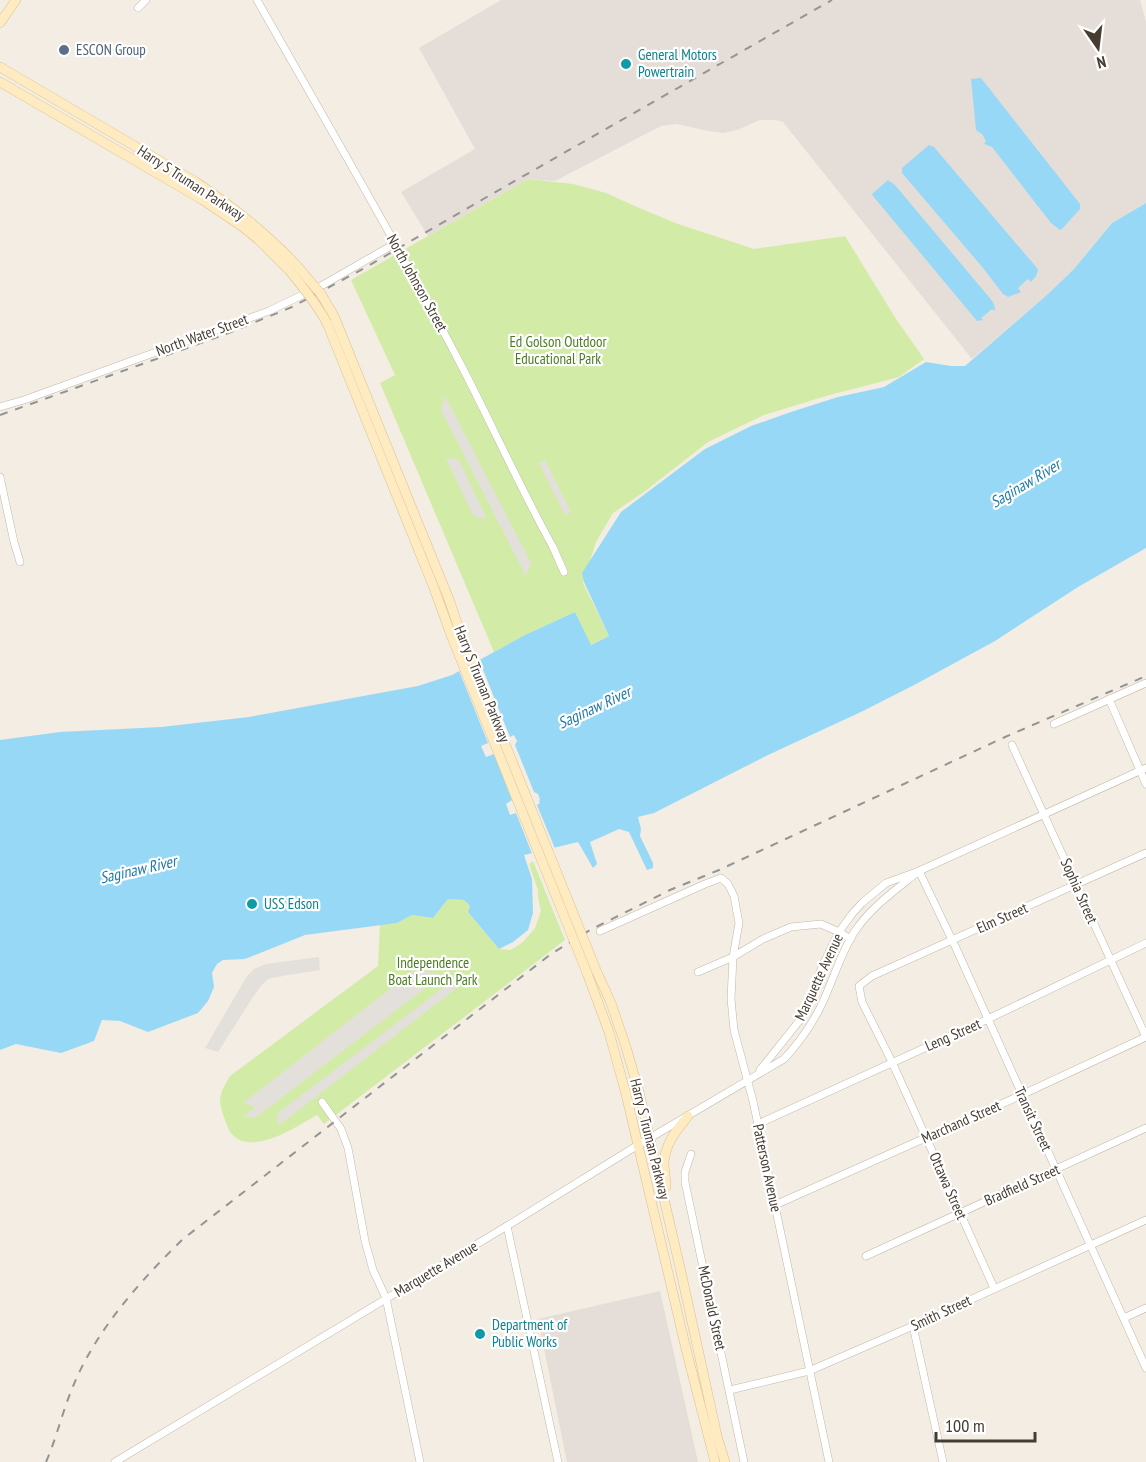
<svg xmlns="http://www.w3.org/2000/svg" width="1146" height="1462" viewBox="0 0 1146 1462" font-family="'PT Sans Narrow',sans-serif">
  <style>
    .industrial { fill: #e5ded8 }
    .green { fill: #d2eca7 }
    .parking { fill: #e3e0dc }
    .water { fill: #98d8f7 }
    .pier { fill: #f3ede3 }
    .lines { fill: none; stroke-linecap: round; stroke-linejoin: round }
    .street-casing { stroke: #c2b7a7; stroke-width: 8 }
    .secondary-casing { stroke: #dbc18f; stroke-width: 10 }
    .street { stroke: #fff; stroke-width: 7 }
    .secondary { stroke: #ffebc1; stroke-width: 9 }
    .rail { stroke: #949494; stroke-width: 2; stroke-dasharray: 8 8; stroke-linecap: butt }
    .secondary-bridge-casing { stroke: #dbc18f; stroke-width: 10; stroke-linecap: butt }
    .secondary-bridge { stroke: #ffebc1; stroke-width: 9 }
    .service-dot { fill: #5c6f8a; stroke: #fff; stroke-width: 2 }
    .culture-dot { fill: #0f9aa8; stroke: #fff; stroke-width: 2 }
    .labels { text-anchor: middle; stroke-width: 4.5; stroke-linejoin: round; paint-order: stroke }
    .service-label { font-size: 15px; fill: #4e5e75; stroke: #fff; text-anchor: start }
    .culture-label { font-size: 15px; fill: #0d838f; stroke: #fff; text-anchor: start }
    .street-label { font-size: 15px; fill: #453c32; stroke: #fff }
    .park-label { font-size: 15px; fill: #4b7c20; stroke: #fff }
    .water-label { font-size: 16px; font-style: italic; fill: #207baa; stroke: #fff }
  </style>
  <rect width="100%" height="100%" fill="#f3ede3"/>
  <g class="industrial">
    <path d="M501,0H1140L1146,22V203L1112,223L1074,269L1048,294L972,359L783,122L776,120H760L737,130L724,133L708,131L677,124L661,126L555,181L528,179L428,236L401,192L475,149L419,48Z"/>
    <path d="M660,1291L698,1462H567L538,1319Z"/>
  </g>
  <g class="green">
    <path d="M528,179L573,184L606,193L637,207L678,224L754,249L845,236L896,319L924,359L899,377L826,396L764,415L708,442L644,492L613,513L596,542L583,583L609,636L590,645L575,612L525,635L494,652L380,383L395,375L351,280Z"/>
    <path d="M533,861L565,940L324,1124L317,1115C297,1126 251,1158 231,1133C228,1130 227,1124 225,1120C217,1099 219,1095 230,1076L378,966L380,924L397,923L412,915L433,918L448,899L464,900L470,906L468,912L499,949L511,950L523,942L535,928L541,911L538,898V890L529,864Z"/>
  </g>
  <g class="parking">
    <path d="M445,396L531,563L526,576L441,410Z"/>
    <path d="M446,458L459,460L487,519L473,516Z"/>
    <path d="M545,460L571,512L565,515L539,463Z"/>
    <path d="M319,957L320,970L288,975L268,979L261,986L253,997L218,1052L205,1048L247,976L254,969L266,964Z"/>
    <path d="M425,962L433,965L425,972L442,975L255,1118L244,1116L255,1107L243,1103Z"/>
    <path d="M459,976L458,987L278,1126V1113Z"/>
  </g>
  <g class="water">
    <path d="M981,78L1080,204V209L1062,229L1060,230L1051,223L992,147L984,144L986,141L982,134L976,130L971,79Z"/>
    <path d="M929,145L934,147L1037,268L1038,271L1036,276L1031,282L1028,279L1018,288L1021,292L1008,297L1003,294L983,268L902,173V168Z"/>
    <path d="M888,180L895,185L983,290C988,296 996,303 995,311L992,309L981,318L983,320L977,321L873,196L872,194Z"/>
    <path d="M1146,203V548L1078,587L995,641L916,684L863,711L768,755L654,813L638,817L641,829L640,836L653,863V868L647,870L629,832L619,829L590,842L597,864L593,868L578,842L524,855L532,879L533,913L528,930L513,942L499,949L468,912L470,906L464,900L448,899L433,918L412,915L397,923L305,935L245,959L223,960L217,964L212,973L214,987L208,1001L198,1013L148,1032L120,1021L102,1020L94,1041L61,1053L16,1044L0,1050V740L60,732L161,727L249,717L418,686L452,675L525,635L575,612L591,645L609,636L584,582L582,573L621,512L705,449L751,426L791,412L838,397L884,387L926,362L951,366H965L1048,294L1074,269L1112,223Z"/>
  </g>
  <path class="pier" d="M478,657L510,737L514,735L517,741L515,745L534,792L538,794L540,800L539,801L540,803L537,805L556,851L533,856L516,813L510,815L506,804L512,800L494,754L486,757L481,746L488,743L458,668Z"/>
  <g class="lines">
    <defs>
      <g id="street">
        <path d="M257,0C325,120 395,239 459,361C491,422 519,486 553,547L564,572"/>
        <path d="M138,8L146,0"/>
        <path d="M0,407L24,400L269,311L321,286L396,243"/>
        <path d="M0,477L14,542L20,562"/>
        <path d="M1109,699L1146,784"/>
        <path d="M1054,724L1146,683"/>
        <path d="M1012,745L1146,1037"/>
        <path d="M919,871L955,946L1146,1368"/>
        <path d="M600,931L705,884L721,878L728,884L734,896L739,923L733,957L731,999L734,1030L753,1101L829,1462"/>
        <path d="M698,972L733,957L763,939L791,927L821,924L839,932L851,939"/>
        <path d="M760,1070L800,1020L807,1007L822,967L833,944L839,932L852,914L862,903L886,883L919,871L1146,768"/>
        <path d="M322,1102L341,1129L348,1148L365,1241L373,1270L386,1298L420,1462"/>
        <path d="M758,1124L988,1019L1146,943"/>
        <path d="M691,1154L685,1172V1182L744,1462"/>
        <path d="M775,1205L1017,1097L1146,1037"/>
        <path d="M507,1226L558,1462"/>
        <path d="M866,1256L1146,1128"/>
        <path d="M994,1288L892,1062L862,1002L859,986L872,976L1146,853"/>
        <path d="M1124,1318L1146,1308"/>
        <path d="M913,1326L943,1462"/>
        <path d="M730,1390L809,1371L906,1329L1146,1220"/>
        <path d="M115,1462L507,1226L638,1145L784,1059C799,1043 811,1026 821,1006C833,981 840,954 855,931C872,906 897,889 919,871"/>
      </g>
      <g id="secondary">
        <path d="M0,23L16,0"/>
        <path d="M0,67L196,182C233,207 267,233 297,266"/>
        <path d="M0,82L203,200L243,227L259,240L289,270"/>
        <path d="M334,316L450,602L460,632"/>
        <path d="M327,323L434,588L451,635"/>
        <path d="M596,970L611,1003L626,1047L639,1092L681,1272L717,1436L725,1462"/>
        <path d="M587,973L609,1032L626,1094L686,1349L715,1462"/>
        <path d="M666,1187C666,1179 664,1171 664,1163C665,1143 677,1130 688,1116"/>
      </g>
    </defs>
    <use href="#street" class="street-casing"/>
    <use href="#secondary" class="secondary-casing"/>
    <use href="#street" class="street"/>
    <use href="#secondary" class="secondary"/>
    <g class="rail">
      <path d="M0,415L226,334L292,307L361,270L485,198L832,0"/>
      <path d="M46,1462C57,1437 63,1409 74,1384C97,1329 141,1280 183,1239L551,954L590,930L670,890L719,870L1005,737L1146,676"/>
    </g>
    <defs>
      <g id="secondary-bridge">
        <path d="M297,266L321,294L334,316"/>
        <path d="M289,270C303,287 316,303 327,323"/>
        <path d="M460,632L596,970"/>
        <path d="M451,635L587,973"/>
      </g>
    </defs>
    <use href="#secondary-bridge" class="secondary-bridge-casing"/>
    <use href="#secondary-bridge" class="secondary-bridge"/>
  </g>
  <circle class="service-dot" cx="64" cy="50" r="6"/>
  <g class="culture-dot">
    <circle cx="626" cy="64" r="6"/>
    <circle cx="252" cy="904" r="6"/>
    <circle cx="480" cy="1334" r="6"/>
  </g>
  <g class="labels">
    <g class="service-label">
      <text x="76" y="55">ESCON Group</text>
    </g>
    <g class="culture-label">
      <text x="638" y="60">General Motors<tspan x="638" dy="17">Powertrain</tspan></text>
      <text x="264" y="909">USS Edson</text>
      <text x="492" y="1330">Department of<tspan x="492" dy="17">Public Works</tspan></text>
    </g>
    <g class="street-label">
      <text transform="translate(191 183) rotate(33)" y="5">Harry S Truman Parkway</text>
      <text transform="translate(417 283) rotate(61)" y="5">North Johnson Street</text>
      <text transform="translate(202 335) rotate(-20)" y="5">North Water Street</text>
      <text transform="translate(482 684) rotate(68)" y="5">Harry S Truman Parkway</text>
      <text transform="translate(1079 891) rotate(66)" y="5">Sophia Street</text>
      <text transform="translate(1002 918) rotate(-24)" y="5">Elm Street</text>
      <text transform="translate(819 977) rotate(-65)" y="5">Marquette Avenue</text>
      <text transform="translate(953 1035) rotate(-24)" y="5">Leng Street</text>
      <text transform="translate(1033 1119) rotate(65)" y="5">Transit Street</text>
      <text transform="translate(961 1122) rotate(-24)" y="5">Marchand Street</text>
      <text transform="translate(650 1139) rotate(76)" y="5">Harry S Truman Parkway</text>
      <text transform="translate(767 1168) rotate(78)" y="5">Patterson Avenue</text>
      <text transform="translate(1022 1185) rotate(-24)" y="5">Bradfield Street</text>
      <text transform="translate(948 1186) rotate(66)" y="5">Ottawa Street</text>
      <text transform="translate(436 1269) rotate(-31)" y="5">Marquette Avenue</text>
      <text transform="translate(712 1308) rotate(78)" y="5">McDonald Street</text>
      <text transform="translate(941 1313) rotate(-25)" y="5">Smith Street</text>
    </g>
    <g class="park-label">
      <text x="558" y="347">Ed Golson Outdoor<tspan x="558" dy="17">Educational Park</tspan></text>
      <text x="433" y="968">Independence<tspan x="433" dy="17">Boat Launch Park</tspan></text>
    </g>
    <g class="water-label">
      <text transform="translate(1025 483) rotate(-31)" y="6">Saginaw River</text>
      <text transform="translate(594 707) rotate(-25)" y="6">Saginaw River</text>
      <text transform="translate(138 869) rotate(-13)" y="6">Saginaw River</text>
    </g>
  </g>
  <g transform="translate(1098 48) rotate(166)" stroke="#ffffff" stroke-width="4.5" paint-order="stroke">
  <path d="M0-4.5L10 22L0 15L-10 22Z" fill="#453c32"/>
  <text y="-9" font-size="16" font-weight="bold" text-anchor="middle" fill="#453c32">N</text>
  </g>
  <path d="M936 1432v9h99v-9" fill="none" stroke="#453c32" stroke-width="3"/>
  <text x="945" y="1432" font-size="18" fill="#453c32" stroke="#ffffff" stroke-width="4.5" paint-order="stroke">100 m</text>
</svg>
